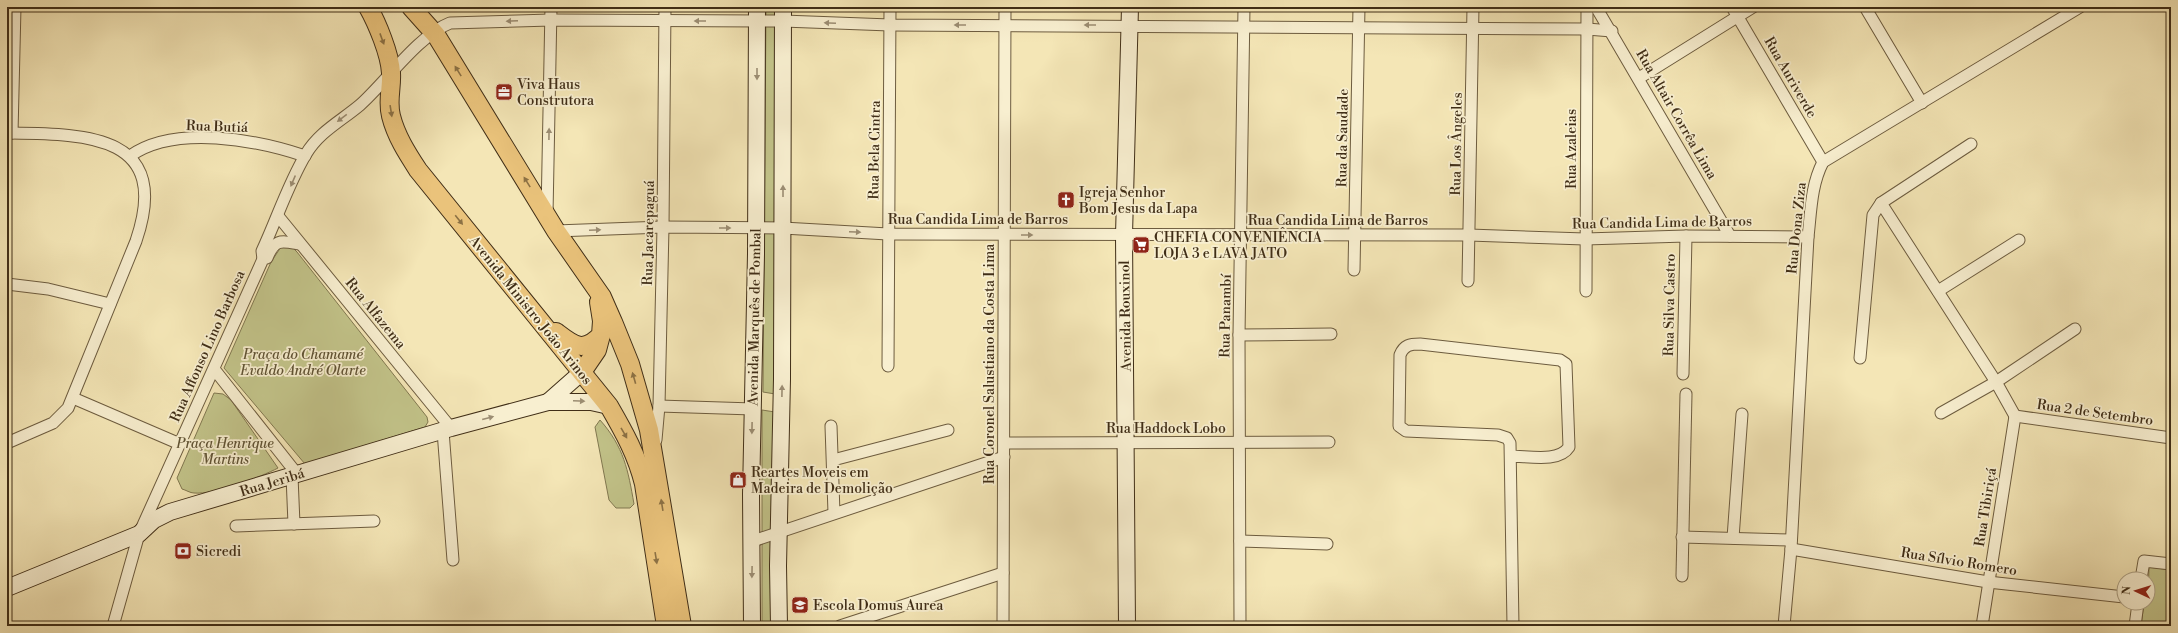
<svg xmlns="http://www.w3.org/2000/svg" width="2178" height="633" viewBox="0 0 2178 633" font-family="'Libre Bodoni',serif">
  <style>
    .green { fill: #c2c389; stroke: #817850 }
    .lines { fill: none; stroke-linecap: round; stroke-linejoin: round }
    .street-casing { stroke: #6d5c3f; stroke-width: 13 }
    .secondary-casing { stroke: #402e17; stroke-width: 18 }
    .primary-casing { stroke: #402e17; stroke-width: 20 }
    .street { stroke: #f8efd0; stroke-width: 11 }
    .secondary { stroke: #f8efd0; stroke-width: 16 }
    .primary { stroke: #eac37b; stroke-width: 18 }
    .oneway { fill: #9c8e74 }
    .oneway2 { fill: #8c7144 }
    .labels { text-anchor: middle; stroke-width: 3.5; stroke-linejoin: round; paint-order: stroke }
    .street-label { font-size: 14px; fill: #402e17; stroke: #f8efd0 }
    .poi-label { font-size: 14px; fill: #402e17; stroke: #f8efd0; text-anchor: start }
    .park-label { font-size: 14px; font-style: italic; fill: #605334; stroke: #f8efd0 }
  </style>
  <rect width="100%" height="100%" fill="#f4e6b6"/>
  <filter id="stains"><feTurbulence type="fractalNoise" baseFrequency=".005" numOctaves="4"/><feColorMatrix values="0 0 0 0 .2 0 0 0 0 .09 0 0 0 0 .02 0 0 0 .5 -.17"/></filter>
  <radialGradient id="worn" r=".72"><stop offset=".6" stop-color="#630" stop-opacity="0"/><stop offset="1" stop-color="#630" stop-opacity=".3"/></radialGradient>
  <g class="green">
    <path d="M766,7H778L775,394L763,392Z"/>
    <path d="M281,247H292L297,252L427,417L428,422L425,427L305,464L224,368L271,262Z"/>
    <path d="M214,393L223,394L231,400L278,468C261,477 213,495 194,493C190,493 186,490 182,489L177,478Z"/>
    <path d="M762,410L775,412L774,626H762Z"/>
    <path d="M600,420C624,447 628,470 634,504L630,508H616L609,500L595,427Z"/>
    <path d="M2149,567L2171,570V626H2141L2144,603H2148Z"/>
  </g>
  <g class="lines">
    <defs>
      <g id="street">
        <path d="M1596,7L1730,236"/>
        <path d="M1732,7L1823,162"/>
        <path d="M1865,7L1922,103"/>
        <path d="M1639,78L1753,7"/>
        <path d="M7,133C85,134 173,133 136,241L68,408L53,423L7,443"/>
        <path d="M12,133L15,7"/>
        <path d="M130,156C175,124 257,140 305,156"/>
        <path d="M1881,203L1996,382L2015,416"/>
        <path d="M547,214L551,7"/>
        <path d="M278,216L451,428"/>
        <path d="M556,231L663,227L783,228L888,234L1469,235L1585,239L1686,236L1808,237"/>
        <path d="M263,259L262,251C277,219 288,184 306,154C319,132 341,121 360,105C385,83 419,35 450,23L551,20L783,21L890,25L1587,29L1612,31"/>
        <path d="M1354,270L1359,7"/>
        <path d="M1468,281L1473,7"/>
        <path d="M7,284L48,289L110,304"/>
        <path d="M1586,291L1587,7"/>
        <path d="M1938,291L2019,240"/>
        <path d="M1239,335L1331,334"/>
        <path d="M1860,358L1873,215L1881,203L1971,144"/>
        <path d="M888,366L890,7"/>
        <path d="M214,369L297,474"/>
        <path d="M1683,374L1686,236"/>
        <path d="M73,398L180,444"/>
        <path d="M659,406L753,409"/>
        <path d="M1941,413L1996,382L2075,329"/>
        <path d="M2015,416L2171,438"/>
        <path d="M831,426L834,513"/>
        <path d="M443,431L453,560"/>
        <path d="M656,440L659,406L663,227L665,7"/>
        <path d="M1004,443L1329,442"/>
        <path d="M1511,456C1528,456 1559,463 1569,447L1566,364L1560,360L1420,344C1410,344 1404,345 1400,355L1399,426L1406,431L1498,435L1507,438L1510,443L1513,626"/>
        <path d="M833,460L948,430"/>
        <path d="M292,476L294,524"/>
        <path d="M236,526L374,521"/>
        <path d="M1682,537L1791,540"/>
        <path d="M1733,538L1742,414"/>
        <path d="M753,541L1004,457"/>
        <path d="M1240,541L1327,544"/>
        <path d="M1791,549L1988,582L2124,597"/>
        <path d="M1682,576L1686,394"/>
        <path d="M2141,579L2144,561L2171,564"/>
        <path d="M113,626L139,534L263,259L267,258C275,238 281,241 300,244"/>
        <path d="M840,626L1003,573"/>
        <path d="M1003,626L1005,7"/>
        <path d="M1240,626L1239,335L1244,7"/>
        <path d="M1784,626L1791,549L1808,237C1811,211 1811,185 1823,162L2080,7"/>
        <path d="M1982,626L2015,416"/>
        <path d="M2135,626L2138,603"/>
      </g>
      <g id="secondary">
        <path d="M548,402L582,372"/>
        <path d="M7,588L139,534L154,520L170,512L451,428L548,402H591L609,406"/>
        <path d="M752,626L751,494L756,254L757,7"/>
        <path d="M779,626L778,566L782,379L783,7"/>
        <path d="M1127,626L1124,235L1130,7"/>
      </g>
      <g id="primary">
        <path d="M368,7C377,23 390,54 391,73C392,88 387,101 391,116C396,136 407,153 418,170L609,406C624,432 637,455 644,484L666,626"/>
        <path d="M411,7L436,35L556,231L602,297L613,322L630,364L649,430L682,626"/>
        <path d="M556,332C573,345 583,354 601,335L602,321L599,302"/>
        <path d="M582,372L597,350L601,335"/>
      </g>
    </defs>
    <use href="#street" class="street-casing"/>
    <use href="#secondary" class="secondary-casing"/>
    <use href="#primary" class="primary-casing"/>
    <use href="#street" class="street"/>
    <use href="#secondary" class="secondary"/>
    <use href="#primary" class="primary"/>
  </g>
  <defs><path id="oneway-solid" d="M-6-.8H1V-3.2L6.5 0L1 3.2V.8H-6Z"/></defs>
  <g class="oneway">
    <use href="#oneway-solid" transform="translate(512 21) rotate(178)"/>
    <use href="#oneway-solid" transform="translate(700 21) rotate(-180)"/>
    <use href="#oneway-solid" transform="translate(830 23) rotate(-178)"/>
    <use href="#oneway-solid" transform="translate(960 25) rotate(-180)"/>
    <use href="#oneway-solid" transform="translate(1090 25) rotate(180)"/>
    <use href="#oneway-solid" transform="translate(757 74) rotate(90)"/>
    <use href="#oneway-solid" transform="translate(342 118) rotate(143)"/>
    <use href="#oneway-solid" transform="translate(549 134) rotate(-89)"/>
    <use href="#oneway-solid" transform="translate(293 181) rotate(113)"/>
    <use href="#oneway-solid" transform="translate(783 191) rotate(-90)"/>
    <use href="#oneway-solid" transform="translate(725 228)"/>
    <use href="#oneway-solid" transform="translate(595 230) rotate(-2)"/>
    <use href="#oneway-solid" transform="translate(855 232) rotate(3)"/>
    <use href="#oneway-solid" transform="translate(1027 235)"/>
    <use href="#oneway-solid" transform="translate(782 391) rotate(-89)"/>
    <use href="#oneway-solid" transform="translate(579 401) rotate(2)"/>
    <use href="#oneway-solid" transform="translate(488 418) rotate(-15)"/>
    <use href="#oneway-solid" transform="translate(752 428) rotate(91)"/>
    <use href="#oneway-solid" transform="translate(752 572) rotate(91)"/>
  </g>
  <g class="oneway2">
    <use href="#oneway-solid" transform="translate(382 39) rotate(70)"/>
    <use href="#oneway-solid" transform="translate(458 71) rotate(-122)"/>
    <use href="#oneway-solid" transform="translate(391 111) rotate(81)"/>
    <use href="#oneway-solid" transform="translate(527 182) rotate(-122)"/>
    <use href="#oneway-solid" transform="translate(459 220) rotate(51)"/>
    <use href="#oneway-solid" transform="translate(634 378) rotate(-106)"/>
    <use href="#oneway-solid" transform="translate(624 433) rotate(60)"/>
    <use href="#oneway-solid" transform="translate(662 505) rotate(-99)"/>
    <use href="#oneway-solid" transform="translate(656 558) rotate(81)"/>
  </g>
  <defs>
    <symbol id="office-square" viewBox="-11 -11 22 22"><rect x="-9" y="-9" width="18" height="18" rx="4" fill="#8f2418" stroke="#f8efd0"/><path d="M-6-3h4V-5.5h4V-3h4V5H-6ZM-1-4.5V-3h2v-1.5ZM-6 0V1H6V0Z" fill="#fff"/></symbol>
    <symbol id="church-square" viewBox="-11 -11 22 22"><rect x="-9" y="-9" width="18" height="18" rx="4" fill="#8f2418" stroke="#f8efd0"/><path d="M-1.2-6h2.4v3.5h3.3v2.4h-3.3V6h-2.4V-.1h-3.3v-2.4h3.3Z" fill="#fff"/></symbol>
    <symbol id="supermarket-square" viewBox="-11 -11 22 22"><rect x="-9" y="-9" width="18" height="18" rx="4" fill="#8f2418" stroke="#f8efd0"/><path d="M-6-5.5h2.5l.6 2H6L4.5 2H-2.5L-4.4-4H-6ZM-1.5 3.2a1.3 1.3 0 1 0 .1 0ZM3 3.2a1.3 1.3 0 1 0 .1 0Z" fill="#fff"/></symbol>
    <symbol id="shop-square" viewBox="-11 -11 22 22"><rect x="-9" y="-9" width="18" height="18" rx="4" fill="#8f2418" stroke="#f8efd0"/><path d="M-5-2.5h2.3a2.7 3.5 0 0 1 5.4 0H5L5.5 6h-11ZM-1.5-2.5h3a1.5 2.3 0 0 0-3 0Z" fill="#fff"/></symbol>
    <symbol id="bank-square" viewBox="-11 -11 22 22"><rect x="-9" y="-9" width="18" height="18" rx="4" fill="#8f2418" stroke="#f8efd0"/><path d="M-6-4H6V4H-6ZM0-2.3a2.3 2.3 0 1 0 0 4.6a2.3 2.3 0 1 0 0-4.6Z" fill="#fff"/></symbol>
    <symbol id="school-square" viewBox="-11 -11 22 22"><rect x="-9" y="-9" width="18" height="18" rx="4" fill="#8f2418" stroke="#f8efd0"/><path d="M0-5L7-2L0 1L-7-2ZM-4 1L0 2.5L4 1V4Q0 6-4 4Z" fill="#fff"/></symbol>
  </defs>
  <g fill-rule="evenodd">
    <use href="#office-square" x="494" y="82" width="20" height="20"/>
    <use href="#church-square" x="1056" y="190" width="20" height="20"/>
    <use href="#supermarket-square" x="1131" y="235" width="20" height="20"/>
    <use href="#shop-square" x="728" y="470" width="20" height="20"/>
    <use href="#bank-square" x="173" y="541" width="20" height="20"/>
    <use href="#school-square" x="790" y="595" width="20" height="20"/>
  </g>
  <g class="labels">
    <g class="street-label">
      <text transform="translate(1791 77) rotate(60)" y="5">Rua Auriverde</text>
      <text transform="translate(1677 114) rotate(60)" y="5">Rua Altair Corrêa Lima</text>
      <text transform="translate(217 126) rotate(2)" y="5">Rua Butiá</text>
      <text transform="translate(1342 138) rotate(-89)" y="5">Rua da Saudade</text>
      <text transform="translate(1456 144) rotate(-89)" y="5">Rua Los Ângeles</text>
      <text transform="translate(1571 149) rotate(-90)" y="5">Rua Azaleias</text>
      <text transform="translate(874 150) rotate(-89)" y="5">Rua Bela Cintra</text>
      <text x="978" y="224">Rua Candida Lima de Barros</text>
      <text x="1338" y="225">Rua Candida Lima de Barros</text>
      <text transform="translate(1662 222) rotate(-1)" y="5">Rua Candida Lima de Barros</text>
      <text transform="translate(1796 228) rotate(-84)" y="5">Rua Dona Ziza</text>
      <text transform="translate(648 233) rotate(-89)" y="5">Rua Jacarepaguá</text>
      <text transform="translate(1669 305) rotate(-89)" y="5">Rua Silva Castro</text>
      <text transform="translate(531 310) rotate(51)" y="5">Avenida Ministro João Arinos</text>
      <text transform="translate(376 313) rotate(51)" y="5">Rua Alfazema</text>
      <text transform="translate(1125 316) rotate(-91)" y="5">Avenida Rouxinol</text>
      <text transform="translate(1225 316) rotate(-89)" y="5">Rua Panambí</text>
      <text transform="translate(754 317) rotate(-89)" y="5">Avenida Marquês de Pombal</text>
      <text transform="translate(207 346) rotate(-66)" y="5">Rua Affonso Lino Barbosa</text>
      <text transform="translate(989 364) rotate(-90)" y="5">Rua Coronel Salustiano da Costa Lima</text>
      <text transform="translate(2095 412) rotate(8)" y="5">Rua 2 de Setembro</text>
      <text x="1166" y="433">Rua Haddock Lobo</text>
      <text transform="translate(272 482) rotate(-17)" y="5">Rua Jeribá</text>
      <text transform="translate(1985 507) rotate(-81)" y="5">Rua Tibiriçá</text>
      <text transform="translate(1959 561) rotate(9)" y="5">Rua Sílvio Romero</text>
    </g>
    <g class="poi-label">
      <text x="517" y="89">Viva Haus<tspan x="517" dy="16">Construtora</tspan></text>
      <text x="1079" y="197">Igreja Senhor<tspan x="1079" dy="16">Bom Jesus da Lapa</tspan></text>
      <text x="1154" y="242">CHEFIA CONVENIÊNCIA<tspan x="1154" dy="16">LOJA 3 e LAVA JATO</tspan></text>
      <text x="751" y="477">Reartes Moveis em<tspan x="751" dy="16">Madeira de Demolição</tspan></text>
      <text x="196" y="556">Sicredi</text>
      <text x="813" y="610">Escola Domus Aurea</text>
    </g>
    <g class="park-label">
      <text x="303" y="359">Praça do Chamamé<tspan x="303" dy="16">Evaldo André Olarte</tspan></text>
      <text x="225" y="448">Praça Henrique<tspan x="225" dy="16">Martins</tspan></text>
    </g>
  </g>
  <rect width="2178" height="633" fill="none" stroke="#f4e6b6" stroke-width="24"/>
  <rect x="8" y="8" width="2162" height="617" fill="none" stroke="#402e17" stroke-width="2"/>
  <rect x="12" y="12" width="2154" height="609" fill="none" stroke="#402e17"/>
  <g transform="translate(2136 591) rotate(274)"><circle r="19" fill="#f8efd0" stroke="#aea286"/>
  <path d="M0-3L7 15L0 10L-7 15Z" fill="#8f2418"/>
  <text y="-6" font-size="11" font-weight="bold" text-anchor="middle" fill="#402e17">N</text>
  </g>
  <rect width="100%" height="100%" filter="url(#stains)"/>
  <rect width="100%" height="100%" fill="url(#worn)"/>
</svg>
